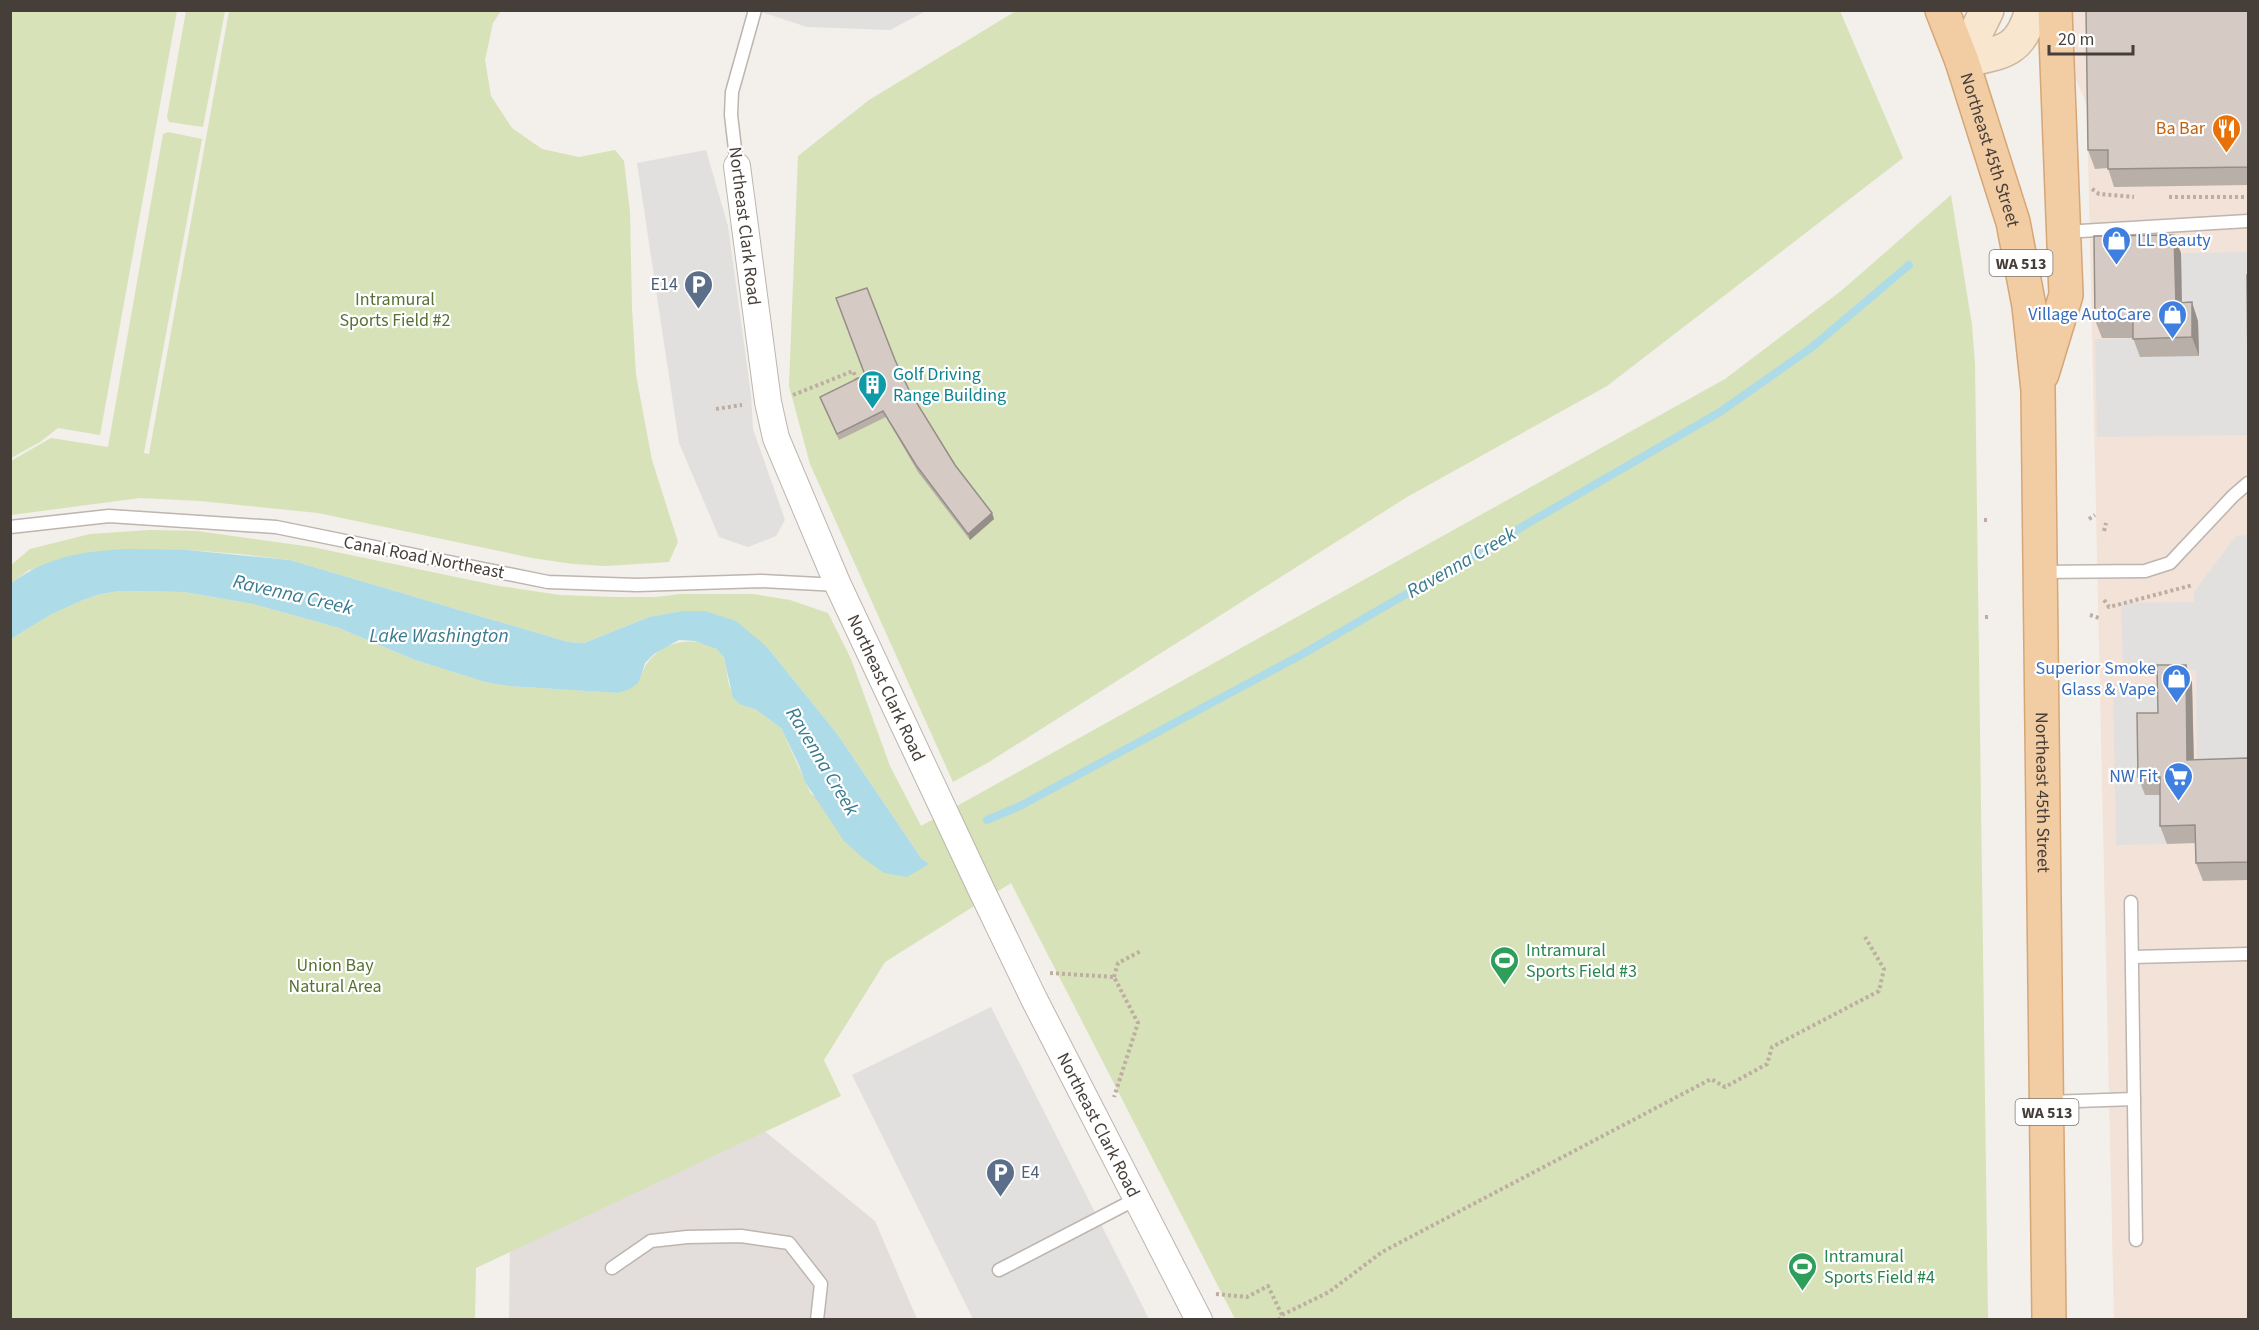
<svg xmlns="http://www.w3.org/2000/svg" width="2259" height="1330" viewBox="0 0 2259 1330" font-family="'Source Sans 3',sans-serif">
  <style>
    .commercial { fill: #f2e2d8 }
    .industrial { fill: #e3dedb }
    .green { fill: #d7e2b8 }
    .parking { fill: #e2e0de }
    .water { fill: #aedbe8 }
    .lines { fill: none; stroke-linecap: round; stroke-linejoin: round }
    .stream { stroke: #aedbe8; stroke-width: 8 }
    .lane-casing { stroke: #bdb5ae; stroke-width: 15 }
    .street-casing { stroke: #bdb5ae; stroke-width: 28 }
    .secondary-casing { stroke: #cdb89f; stroke-width: 36 }
    .primary-casing { stroke: #d5a676; stroke-width: 36 }
    .path { stroke: #bdaea1; stroke-width: 4; stroke-dasharray: 3 3; stroke-linecap: butt }
    .lane { stroke: #fff; stroke-width: 12 }
    .street { stroke: #fff; stroke-width: 26 }
    .secondary { stroke: #f8e6cf; stroke-width: 33 }
    .primary { stroke: #f2cda4; stroke-width: 33 }
    .wall { fill: #b8afa9 }
    .shaded-wall { fill: #968e89 }
    .building { fill: #d6cbc4; stroke: #968e89; stroke-width: 1.5 }
    .labels { text-anchor: middle; stroke-width: 4.5; stroke-linejoin: round; paint-order: stroke }
    .shield { fill: #fff; stroke: #7e7874; stroke-width: 1.5 }
    .shield-label { font-size: 16px; font-weight: bold; fill: #463e39 }
    .food-label { font-size: 18px; fill: #c56008; stroke: #fff; text-anchor: end }
    .street-label { font-size: 18px; fill: #463e39; stroke: #fff }
    .shop-label { font-size: 18px; fill: #366cbe; stroke: #fff; text-anchor: end }
    .service-label { font-size: 18px; fill: #4e5e75; stroke: #fff; text-anchor: end }
    .park-label { font-size: 18px; fill: #577133; stroke: #fff }
    .culture-label { font-size: 18px; fill: #0d838f; stroke: #fff; text-anchor: start }
    .leisure-label { font-size: 18px; fill: #27864d; stroke: #fff; text-anchor: start }
    .water-label { font-size: 20px; font-style: italic; fill: #387b8f; stroke: #fff }
  </style>
  <rect width="100%" height="100%" fill="#f3efea"/>
  <path class="commercial" d="M2065,11H2248V1319H2114L2087,105L2067,59Z"/>
  <path class="industrial" d="M757,1125L875,1221L917,1319L509,1320L510,1243Z"/>
  <g class="green">
    <path d="M10,11H177L100,435L58,428L40,442L11,458Z"/>
    <path d="M186,11H225L203,127L169,122L167,117Z"/>
    <path d="M229,11H501L493,23L485,60L491,96L512,128L542,149L579,157L615,150L624,161L630,212L632,308L636,375L652,460L678,542L669,562L605,566L573,564L532,558L318,513L200,501L140,498L11,515V461L51,438L108,447L163,134L168,132L202,139L144,453L149,454Z"/>
    <path d="M1016,11H1840L1903,158L1607,386L1407,497L989,762L953,782L810,464L789,386L798,156L869,100Z"/>
    <path d="M1951,195L1972,325L1975,364L1988,1319H1235L1011,883L885,962L824,1060L841,1096L476,1268L475,1319H11V639L50,615L83,600L101,594L120,591L184,592L253,604L339,628L415,660L485,682L508,686L605,692L618,693L639,682C645,654 673,636 702,643C707,644 714,646 718,650C728,660 726,673 729,685C731,692 737,699 741,705L755,709L781,728L811,794L929,864L921,858L838,735L767,647L705,611H682L649,617L584,643L568,642L290,560L240,554L187,550L29,570L11,583V565L30,549L90,534L150,530L197,531L312,547L499,586L560,595L613,597H656L680,594H753L790,600L828,613L851,659L890,766L921,826L1725,379L1841,291Z"/>
  </g>
  <g class="parking">
    <path d="M758,11H926L890,30L807,27Z"/>
    <path d="M706,150L728,226L751,395L753,429L785,520L776,536L748,547L719,537L679,443L637,163Z"/>
    <path d="M2248,252V435L2097,437L2095,339L2140,338L2182,321L2181,253Z"/>
    <path d="M2248,535V759L2197,761L2196,670L2123,671L2121,603L2194,602V592L2236,536Z"/>
    <path d="M2163,683L2145,795H2166L2167,844L2116,845L2113,684Z"/>
    <path d="M991,1007L1149,1319H973L852,1075Z"/>
  </g>
  <path class="water" d="M126,549L187,550L290,560L568,642L584,643L649,617L682,611H705L736,621L767,647L838,735L921,858L929,864L907,877L884,873L863,858L844,841L805,782L799,765L781,728L755,709L741,705L733,698L724,658L717,649L695,641L679,640L654,654L645,663L639,682L630,689L618,693L508,686L485,682L415,660L339,628L253,604L184,592L120,591L101,594L83,600L50,615L11,639V583C50,556 79,552 126,549Z"/>
  <g class="lines">
    <path class="stream" d="M987,820L1020,806L1301,655L1720,412L1811,348L1909,265"/>
    <defs>
      <g id="lane">
        <path d="M737,166L731,115L732,92L755,10"/>
        <path d="M2064,232L2248,221"/>
        <path d="M10,527L109,516L276,527L548,582L637,585L761,581L838,585"/>
        <path d="M2041,572L2145,571L2170,563L2233,496L2248,483"/>
        <path d="M2131,902L2136,1240"/>
        <path d="M2133,957L2248,954"/>
        <path d="M2048,1102L2134,1099"/>
        <path d="M612,1268L651,1241L687,1237L741,1236L789,1243L821,1284L817,1320"/>
        <path d="M999,1270L1136,1199"/>
      </g>
      <g id="street">
        <path id="s1" d="M737,166L768,402L776,438L838,585L980,887L1034,999L1199,1320"/>
      </g>
      <g id="secondary">
        <path d="M1962,61C2001,52 2020,54 2032,10"/>
        <path d="M1962,61L1987,10"/>
      </g>
      <g id="primary">
        <path id="s2" d="M1942,10L1962,61L2013,222L2029,306L2038,390L2049,1320"/>
        <path d="M2042,374L2066,295L2055,10"/>
      </g>
    </defs>
    <use href="#lane" class="lane-casing"/>
    <use href="#street" class="street-casing"/>
    <use href="#secondary" class="secondary-casing"/>
    <use href="#primary" class="primary-casing"/>
    <g class="path">
      <path d="M2092,189L2099,194L2134,197"/>
      <path d="M2169,197H2248"/>
      <path d="M793,395L853,371L858,382"/>
      <path d="M716,409L742,405"/>
      <path d="M2089,519L2095,515"/>
      <path d="M1984,520H1987"/>
      <path d="M2104,531L2106,523"/>
      <path d="M2104,600L2109,607L2193,585"/>
      <path d="M2090,615L2099,618"/>
      <path d="M1985,617H1990"/>
      <path d="M1050,973L1114,977L1138,1023L1114,1097"/>
      <path d="M1114,977L1118,963L1141,951"/>
      <path d="M1216,1294L1247,1297L1268,1286L1282,1315L1279,1320"/>
      <path d="M1282,1315L1329,1292L1382,1252L1711,1079L1725,1087L1767,1064L1772,1047L1879,991L1884,969L1865,937"/>
    </g>
    <use href="#lane" class="lane"/>
    <use href="#street" class="street"/>
    <use href="#secondary" class="secondary"/>
    <use href="#primary" class="primary"/>
  </g>
  <g class="wall">
    <path d="M2248,10V185L2114,187L2108,168L2095,169L2088,150Z"/>
    <path d="M2181,253L2182,303L2198,321L2199,356L2140,357L2133,338H2102L2095,320Z"/>
    <path d="M895,360L910,392L955,465L992,513L994,519L970,540L918,472L886,417L839,440L822,403L820,397Z"/>
    <path d="M2186,665L2192,683L2194,760L2248,758V880L2203,881L2196,863V843L2167,844L2160,826V795H2145L2138,777L2158,713Z"/>
  </g>
  <g class="shaded-wall">
    <path d="M2174,235L2181,253L2182,321L2176,303Z"/>
    <path d="M2192,302L2198,321L2199,356L2192,337Z"/>
    <path d="M992,513L994,519L970,540L968,534Z"/>
    <path d="M2186,665L2192,683L2194,778L2187,760Z"/>
  </g>
  <g class="building">
    <path d="M2086,10H2248V167L2108,169V150H2088Z"/>
    <path d="M2174,235L2176,303L2192,302V337L2133,339V320H2095L2094,236Z"/>
    <path d="M2247,275H2248V365Z"/>
    <path d="M867,288L895,360L910,392L955,465L992,513L968,534L916,465L883,411L837,434L820,397L865,375L836,298Z"/>
    <path d="M2157,665H2186L2187,760L2248,758V862L2196,863L2195,825L2160,826V777H2138L2137,713H2158Z"/>
  </g>
  <defs>
    <symbol id="restaurant-pin" viewBox="-11 -11 22 30"><path d="M0 17L-7.5 6A9.5 9.5 0 1 1 7.5 6Z" fill="#e8710a" stroke="#fff"/><path d="M-5-6h1v4h1v-4h1v4h1v-4h1v5L-1.5 .5V6h-2V.5L-5-1ZM5-6V6H3V1.5H1.5Q1.5-4 5-6Z" fill="#fff"/></symbol>
    <symbol id="shop-pin" viewBox="-11 -11 22 30"><path d="M0 17L-7.5 6A9.5 9.5 0 1 1 7.5 6Z" fill="#3f7fe0" stroke="#fff"/><path d="M-5-2.5h2.3a2.7 3.5 0 0 1 5.4 0H5L5.5 6h-11ZM-1.5-2.5h3a1.5 2.3 0 0 0-3 0Z" fill="#fff"/></symbol>
    <symbol id="parking-pin" viewBox="-11 -11 22 30"><path d="M0 17L-7.5 6A9.5 9.5 0 1 1 7.5 6Z" fill="#5c6f8a" stroke="#fff"/><path d="M-3.5-5.5H1a3.5 3.5 0 0 1 0 7H-1V5.5H-3.5ZM-1-3.4V-.6H.8a1.4 1.4 0 0 0 0-2.8Z" fill="#fff"/></symbol>
    <symbol id="building-pin" viewBox="-11 -11 22 30"><path d="M0 17L-7.5 6A9.5 9.5 0 1 1 7.5 6Z" fill="#0f9aa8" stroke="#fff"/><path d="M-4-6H4V6H1V3H-1V6H-4ZM-2.5-4.3h1.7v1.8h-1.7ZM.8-4.3h1.7v1.8H.8ZM-2.5-1h1.7V.8h-1.7ZM.8-1h1.7V.8H.8Z" fill="#fff"/></symbol>
    <symbol id="supermarket-pin" viewBox="-11 -11 22 30"><path d="M0 17L-7.5 6A9.5 9.5 0 1 1 7.5 6Z" fill="#3f7fe0" stroke="#fff"/><path d="M-6-5.5h2.5l.6 2H6L4.5 2H-2.5L-4.4-4H-6ZM-1.5 3.2a1.3 1.3 0 1 0 .1 0ZM3 3.2a1.3 1.3 0 1 0 .1 0Z" fill="#fff"/></symbol>
    <symbol id="stadium-pin" viewBox="-11 -11 22 30"><path d="M0 17L-7.5 6A9.5 9.5 0 1 1 7.5 6Z" fill="#2e9e5b" stroke="#fff"/><path d="M0-5a6.5 5 0 1 0 0 10a6.5 5 0 1 0 0-10ZM-3.5-1.8h7v3.6h-7Z" fill="#fff"/></symbol>
  </defs>
  <g fill-rule="evenodd">
    <use href="#restaurant-pin" x="2210" y="112" width="33" height="45"/>
    <use href="#shop-pin" x="2100" y="224" width="33" height="45"/>
    <use href="#parking-pin" x="682" y="268" width="33" height="45"/>
    <use href="#shop-pin" x="2156" y="298" width="33" height="45"/>
    <use href="#building-pin" x="856" y="368" width="33" height="45"/>
    <use href="#shop-pin" x="2160" y="662" width="33" height="45"/>
    <use href="#supermarket-pin" x="2162" y="760" width="33" height="45"/>
    <use href="#stadium-pin" x="1488" y="944" width="33" height="45"/>
    <use href="#parking-pin" x="984" y="1156" width="33" height="45"/>
    <use href="#stadium-pin" x="1786" y="1250" width="33" height="45"/>
  </g>
  <g class="labels">
    <g class="shield">
      <rect x="1989.5" y="250" width="63" height="26" rx="4.5"/>
      <rect x="2015.5" y="1099" width="63" height="26" rx="4.5"/>
    </g>
    <g class="shield-label">
      <text x="2021" y="269">WA 513</text>
      <text x="2047" y="1118">WA 513</text>
    </g>
    <g class="food-label">
      <text x="2205" y="134">Ba Bar</text>
    </g>
    <g class="street-label">
      <text dy="6" stroke="none"><textPath href="#s2" startOffset="148">Northeast 45th Street</textPath></text>
      <text transform="translate(745 226) rotate(83)" y="6">Northeast Clark Road</text>
      <text transform="translate(424 557) rotate(11)" y="6">Canal Road Northeast</text>
      <text dy="6" stroke="none"><textPath href="#s1" startOffset="548">Northeast Clark Road</textPath></text>
      <text dy="6" stroke="none"><textPath href="#s2" startOffset="796">Northeast 45th Street</textPath></text>
      <text dy="6" stroke="none"><textPath href="#s1" startOffset="1034">Northeast Clark Road</textPath></text>
    </g>
    <g class="shop-label">
      <text x="2137" y="246" text-anchor="start">LL Beauty</text>
      <text x="2151" y="320">Village AutoCare</text>
      <text x="2156" y="674">Superior Smoke<tspan x="2156" dy="21">Glass &amp; Vape</tspan></text>
      <text x="2158" y="782">NW Fit</text>
    </g>
    <g class="service-label">
      <text x="678" y="290">E14</text>
      <text x="1021" y="1178" text-anchor="start">E4</text>
    </g>
    <g class="park-label">
      <text x="395" y="305">Intramural<tspan x="395" dy="21">Sports Field #2</tspan></text>
      <text x="335" y="971">Union Bay<tspan x="335" dy="21">Natural Area</tspan></text>
    </g>
    <g class="culture-label">
      <text x="893" y="380">Golf Driving<tspan x="893" dy="21">Range Building</tspan></text>
    </g>
    <g class="leisure-label">
      <text x="1526" y="956">Intramural<tspan x="1526" dy="21">Sports Field #3</tspan></text>
      <text x="1824" y="1262">Intramural<tspan x="1824" dy="21">Sports Field #4</tspan></text>
    </g>
    <g class="water-label">
      <text transform="translate(1461 562) rotate(-30)" y="7">Ravenna Creek</text>
      <text transform="translate(293 594) rotate(13)" y="7">Ravenna Creek</text>
      <text x="439" y="642">Lake Washington</text>
      <text transform="translate(823 761) rotate(59)" y="7">Ravenna Creek</text>
    </g>
  </g>
  <rect width="2259" height="1330" fill="none" stroke="#463e39" stroke-width="24"/>
  <path d="M2049 45v9h84v-9" fill="none" stroke="#463e39" stroke-width="3"/>
  <text x="2058" y="45" font-size="18" fill="#463e39" stroke="#ffffff" stroke-width="4.5" paint-order="stroke">20 m</text>
</svg>
